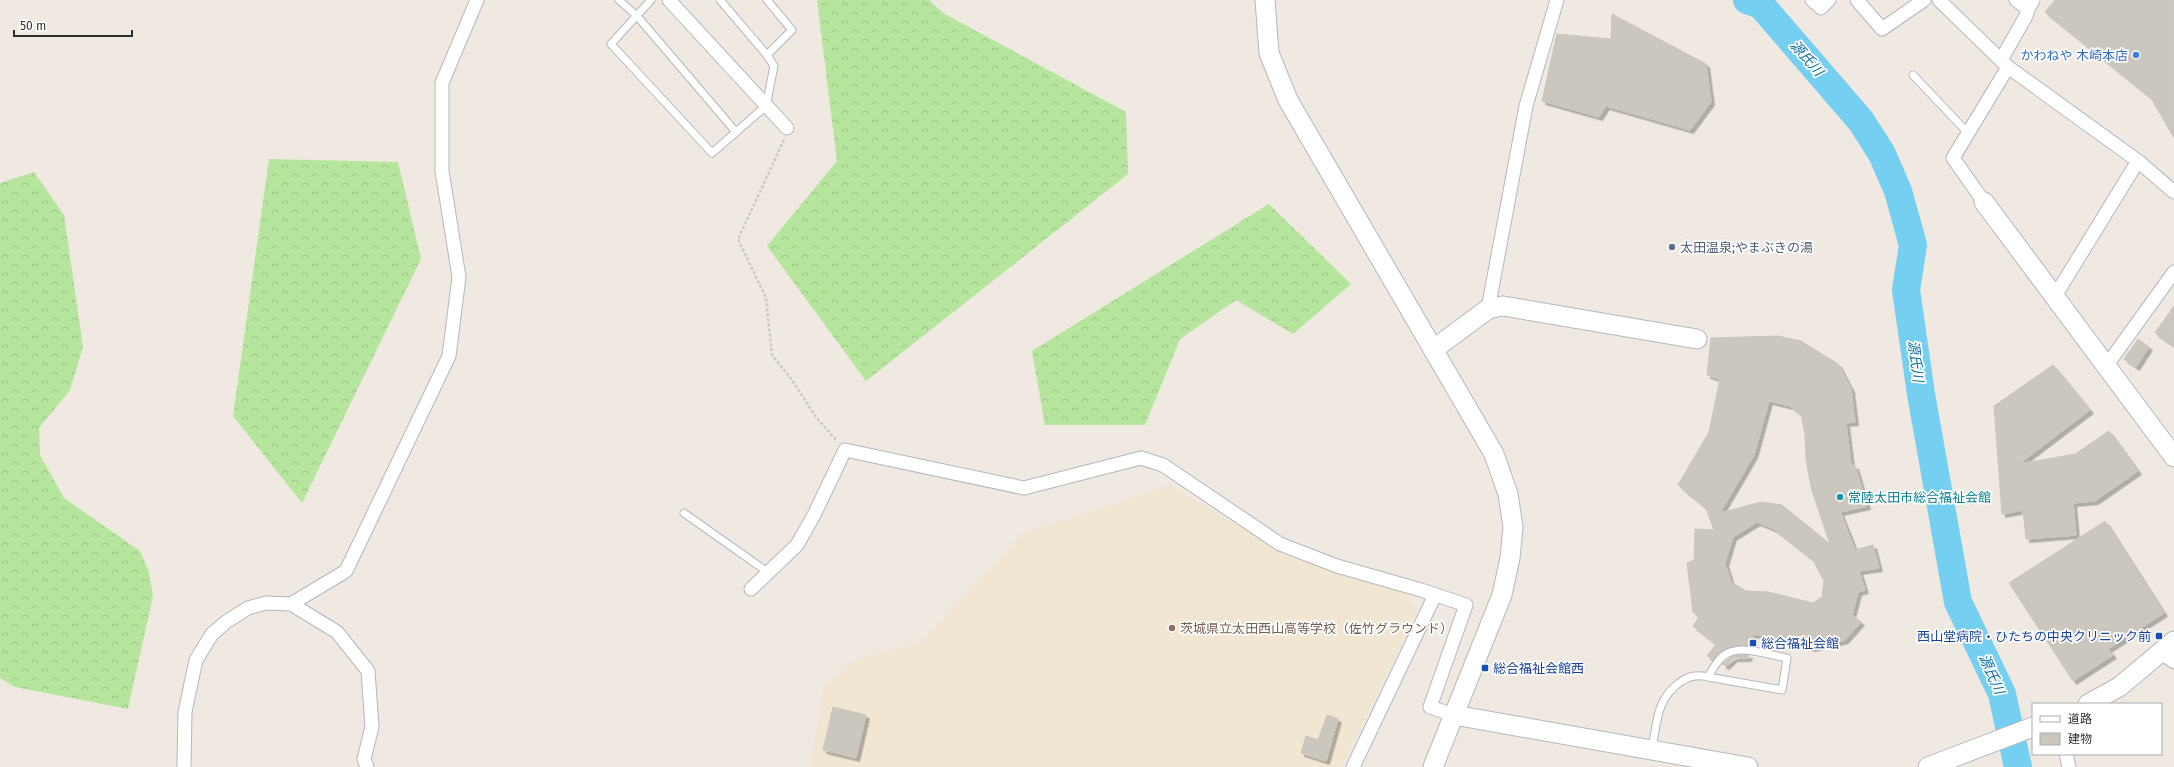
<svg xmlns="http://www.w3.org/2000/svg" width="2174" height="767" viewBox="0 0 2174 767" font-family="'Fira Sans','Noto Sans JP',sans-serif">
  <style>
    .education { fill: #f0e6d1 }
    .forest { fill: url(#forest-crowns) }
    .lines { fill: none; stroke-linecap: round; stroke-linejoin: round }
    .river { stroke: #75cff0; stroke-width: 28 }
    .building { fill: #cbc7bf; stroke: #cbc5ba; fill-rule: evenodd; filter: url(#shadow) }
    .lane-casing { stroke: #b4b7c1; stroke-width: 9 }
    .street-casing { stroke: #b4b7c1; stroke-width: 15 }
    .secondary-casing { stroke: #b4b7c1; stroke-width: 21 }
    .path { stroke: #c9c9c9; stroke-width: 2.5; stroke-dasharray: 3 2; stroke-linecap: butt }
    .lane { stroke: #fff; stroke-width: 7 }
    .street { stroke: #fff; stroke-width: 13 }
    .secondary { stroke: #fff; stroke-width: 19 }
    .shop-dot { fill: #3f7fe0; stroke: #fff; stroke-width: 1.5 }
    .service-dot { fill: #5c6f8a; stroke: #fff; stroke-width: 1.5 }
    .culture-dot { fill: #0f9aa8; stroke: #fff; stroke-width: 1.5 }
    .education-dot { fill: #8d6e63; stroke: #fff; stroke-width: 1.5 }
    .transit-dot { fill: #1a4fb4; stroke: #fff; stroke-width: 1.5 }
    .labels { text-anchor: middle; stroke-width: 3.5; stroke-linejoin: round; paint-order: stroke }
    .shop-label { font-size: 13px; fill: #366cbe; stroke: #fff; text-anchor: end }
    .service-label { font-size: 13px; fill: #4e5e75; stroke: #fff; text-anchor: start }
    .culture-label { font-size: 13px; fill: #0d838f; stroke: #fff; text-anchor: start }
    .education-label { font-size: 13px; fill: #785e54; stroke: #fff; text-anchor: start }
    .transit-label { font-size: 13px; fill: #164399; stroke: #fff; text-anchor: start }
    .water-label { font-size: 14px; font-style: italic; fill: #0d6fa3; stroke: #fff }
  </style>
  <defs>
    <pattern id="forest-crowns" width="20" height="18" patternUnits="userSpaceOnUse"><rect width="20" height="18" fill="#b6e59e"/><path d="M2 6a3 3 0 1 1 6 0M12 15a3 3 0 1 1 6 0" fill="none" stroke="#9dc588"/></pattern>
    <filter id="shadow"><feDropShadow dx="3.5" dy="3.5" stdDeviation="0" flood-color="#0004"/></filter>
  </defs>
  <rect width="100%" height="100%" fill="#efe9e1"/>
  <path class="education" d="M1170,485L1286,555L1351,578L1406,593L1417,613L1341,767H810L824,686L855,660L920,643L1022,534Z"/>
  <g class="forest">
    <path d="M817,0H929L943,13L1126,112L1128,174L866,381L767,246L837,161Z"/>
    <path d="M269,159L398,162L421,259L302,503L233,416Z"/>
    <path d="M34,172L64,215L83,347L70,390L39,428L40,455L64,498L140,551L149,572L153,596L128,709L15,687L0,678V183Z"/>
    <path d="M1269,204L1351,284L1293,334L1236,300L1180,339L1145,425H1045L1032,351Z"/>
  </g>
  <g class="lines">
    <path class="river" d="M1747,0L1761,5L1861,121L1882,154L1898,191L1913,245L1906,290L1921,394L1958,602L2002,694L2018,767"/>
  </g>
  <g class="building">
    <path d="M2055,0H2174V138L2151,98L2045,12Z"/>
    <path d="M1612,14L1706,64L1711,102L1690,130L1606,106L1599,117L1542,101L1557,34L1611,39Z"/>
    <path d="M2174,306V346L2155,333Z"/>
    <path d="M1778,336L1801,341L1838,364L1851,389L1855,422L1846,423L1851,465L1855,466L1867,506L1840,512L1855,550L1873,545L1879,568L1859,571L1865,590L1858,592L1852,615L1861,622L1845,640L1812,648L1754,634L1751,646L1728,647L1713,659L1707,656L1716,644L1693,626L1699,617L1693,612L1687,563L1694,560L1695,529L1714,530L1706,508L1678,485L1709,432L1720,379L1707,375L1711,338ZM1769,401L1790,406L1801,415L1805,434L1806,460L1812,491L1830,544L1782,505L1761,502L1720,513L1754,455ZM1757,522L1774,529L1813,560L1824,581L1822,597L1813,603L1768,592L1746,591L1731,582L1725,563L1733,537Z"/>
    <path d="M2138,339L2149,347L2136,367L2124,359Z"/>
    <path d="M2053,365L2090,410L2019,464L2075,454L2109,431L2138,471L2095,501L2073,503L2076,535L2026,539L2023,510L2002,514L1994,406Z"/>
    <path d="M2105,521L2164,613L2108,649L2113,655L2073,681L2009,583Z"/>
    <path d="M1738,655H1749L1748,658H1734L1726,666L1722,664L1731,657Z"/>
    <path d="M833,707L866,715L856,758L823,750Z"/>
    <path d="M1327,715L1338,719L1326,761L1301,753L1306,736L1318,740Z"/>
  </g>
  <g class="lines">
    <defs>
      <g id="lane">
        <path d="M619,0L637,16L736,132"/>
        <path d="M651,0L611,44L712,153L766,106L774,66L767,55L792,30L767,0"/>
        <path d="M720,0L767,55"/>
        <path d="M1913,75L1968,133"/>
        <path d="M684,513L769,573"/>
        <path d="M1652,749C1657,723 1656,700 1679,683C1689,676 1696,674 1708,677L1782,690L1787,658C1769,655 1739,643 1723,656C1717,661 1712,670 1708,677"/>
      </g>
      <g id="street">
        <path d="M669,0L787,128"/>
        <path d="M1812,0L1821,8L1829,0"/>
        <path d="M1857,0L1882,29L1924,0"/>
        <path d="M1939,0L2008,67L2138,161L2174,192"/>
        <path d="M2016,0L2028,9L2033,0"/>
        <path d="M2001,60L2026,16L2028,9"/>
        <path d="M1984,202L1953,158L2008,67"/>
        <path d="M2055,296L2138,161"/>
        <path d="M1488,309L1526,106L1557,0"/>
        <path d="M2107,365L2174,272"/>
        <path d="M751,589L797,545L814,515L845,450L1024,488L1141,458L1163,465L1280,544L1337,566L1421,590L1466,605L1430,707L1454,715"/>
        <path d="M291,604L346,571L449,356L459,277L442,171V83L477,0"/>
        <path d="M2161,653L2174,662"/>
        <path d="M2066,754L2069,767"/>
        <path d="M184,767L185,712L196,660L212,634L226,622L248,608L266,603L291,604L337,632L368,671L372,727L364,759L367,767"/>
        <path d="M1353,767L1435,595"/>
      </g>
      <g id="secondary">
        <path d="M1265,0L1269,53L1288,100L1494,454L1508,494L1513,527L1510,558L1502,595L1433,767"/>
        <path d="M1984,202L2174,457"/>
        <path d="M1434,349L1488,309L1503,306L1697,339"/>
        <path d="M2088,704L2119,687L2174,641"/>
        <path d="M1454,715L1748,767"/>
        <path d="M1928,767L2033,727"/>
      </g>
    </defs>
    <use href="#lane" class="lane-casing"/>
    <use href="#street" class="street-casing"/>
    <use href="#secondary" class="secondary-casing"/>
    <path class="path" d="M784,140L738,239L766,298L772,355L792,380L816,417L836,440"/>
    <use href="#lane" class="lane"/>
    <use href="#street" class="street"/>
    <use href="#secondary" class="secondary"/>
  </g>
  <circle class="shop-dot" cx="2136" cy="55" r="4"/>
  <circle class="service-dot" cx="1672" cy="247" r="4"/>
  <circle class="culture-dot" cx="1840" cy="497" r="4"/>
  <circle class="education-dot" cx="1172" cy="628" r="4"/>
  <g class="transit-dot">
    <rect x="2155" y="632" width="8" height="8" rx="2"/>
    <rect x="1749" y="639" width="8" height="8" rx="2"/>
    <rect x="1481" y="664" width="8" height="8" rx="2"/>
  </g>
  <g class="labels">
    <g class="shop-label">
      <text x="2128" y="60">かわねや 木崎本店</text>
    </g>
    <g class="service-label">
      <text x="1680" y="252">太田温泉;やまぶきの湯</text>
    </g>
    <g class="culture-label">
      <text x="1848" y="502">常陸太田市総合福祉会館</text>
    </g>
    <g class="education-label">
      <text x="1180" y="633">茨城県立太田西山高等学校（佐竹グラウンド）</text>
    </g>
    <g class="transit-label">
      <text x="2151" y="641" text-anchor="end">西山堂病院・ひたちの中央クリニック前</text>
      <text x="1761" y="648">総合福祉会館</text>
      <text x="1493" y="673">総合福祉会館西</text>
    </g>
    <g class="water-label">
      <text transform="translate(1807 58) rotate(49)" y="5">源氏川</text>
      <text transform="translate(1916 361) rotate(82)" y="5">源氏川</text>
      <text transform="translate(1992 674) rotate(66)" y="5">源氏川</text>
    </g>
  </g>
  <rect x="2032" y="703" width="130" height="52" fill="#ffffff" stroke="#ababab"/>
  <rect x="2040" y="716" width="20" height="6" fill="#ffffff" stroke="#ababab"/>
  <text x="2068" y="723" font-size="12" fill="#2e2e2e">道路</text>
  <rect x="2040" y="733" width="20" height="12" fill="#cbc7bf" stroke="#ababab"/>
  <text x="2068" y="743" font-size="12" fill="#2e2e2e">建物</text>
  <path d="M14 30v6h118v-6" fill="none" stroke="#2e2e2e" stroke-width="2"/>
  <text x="20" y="30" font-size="12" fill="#2e2e2e" stroke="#ffffff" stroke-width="3" paint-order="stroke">50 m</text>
</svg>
